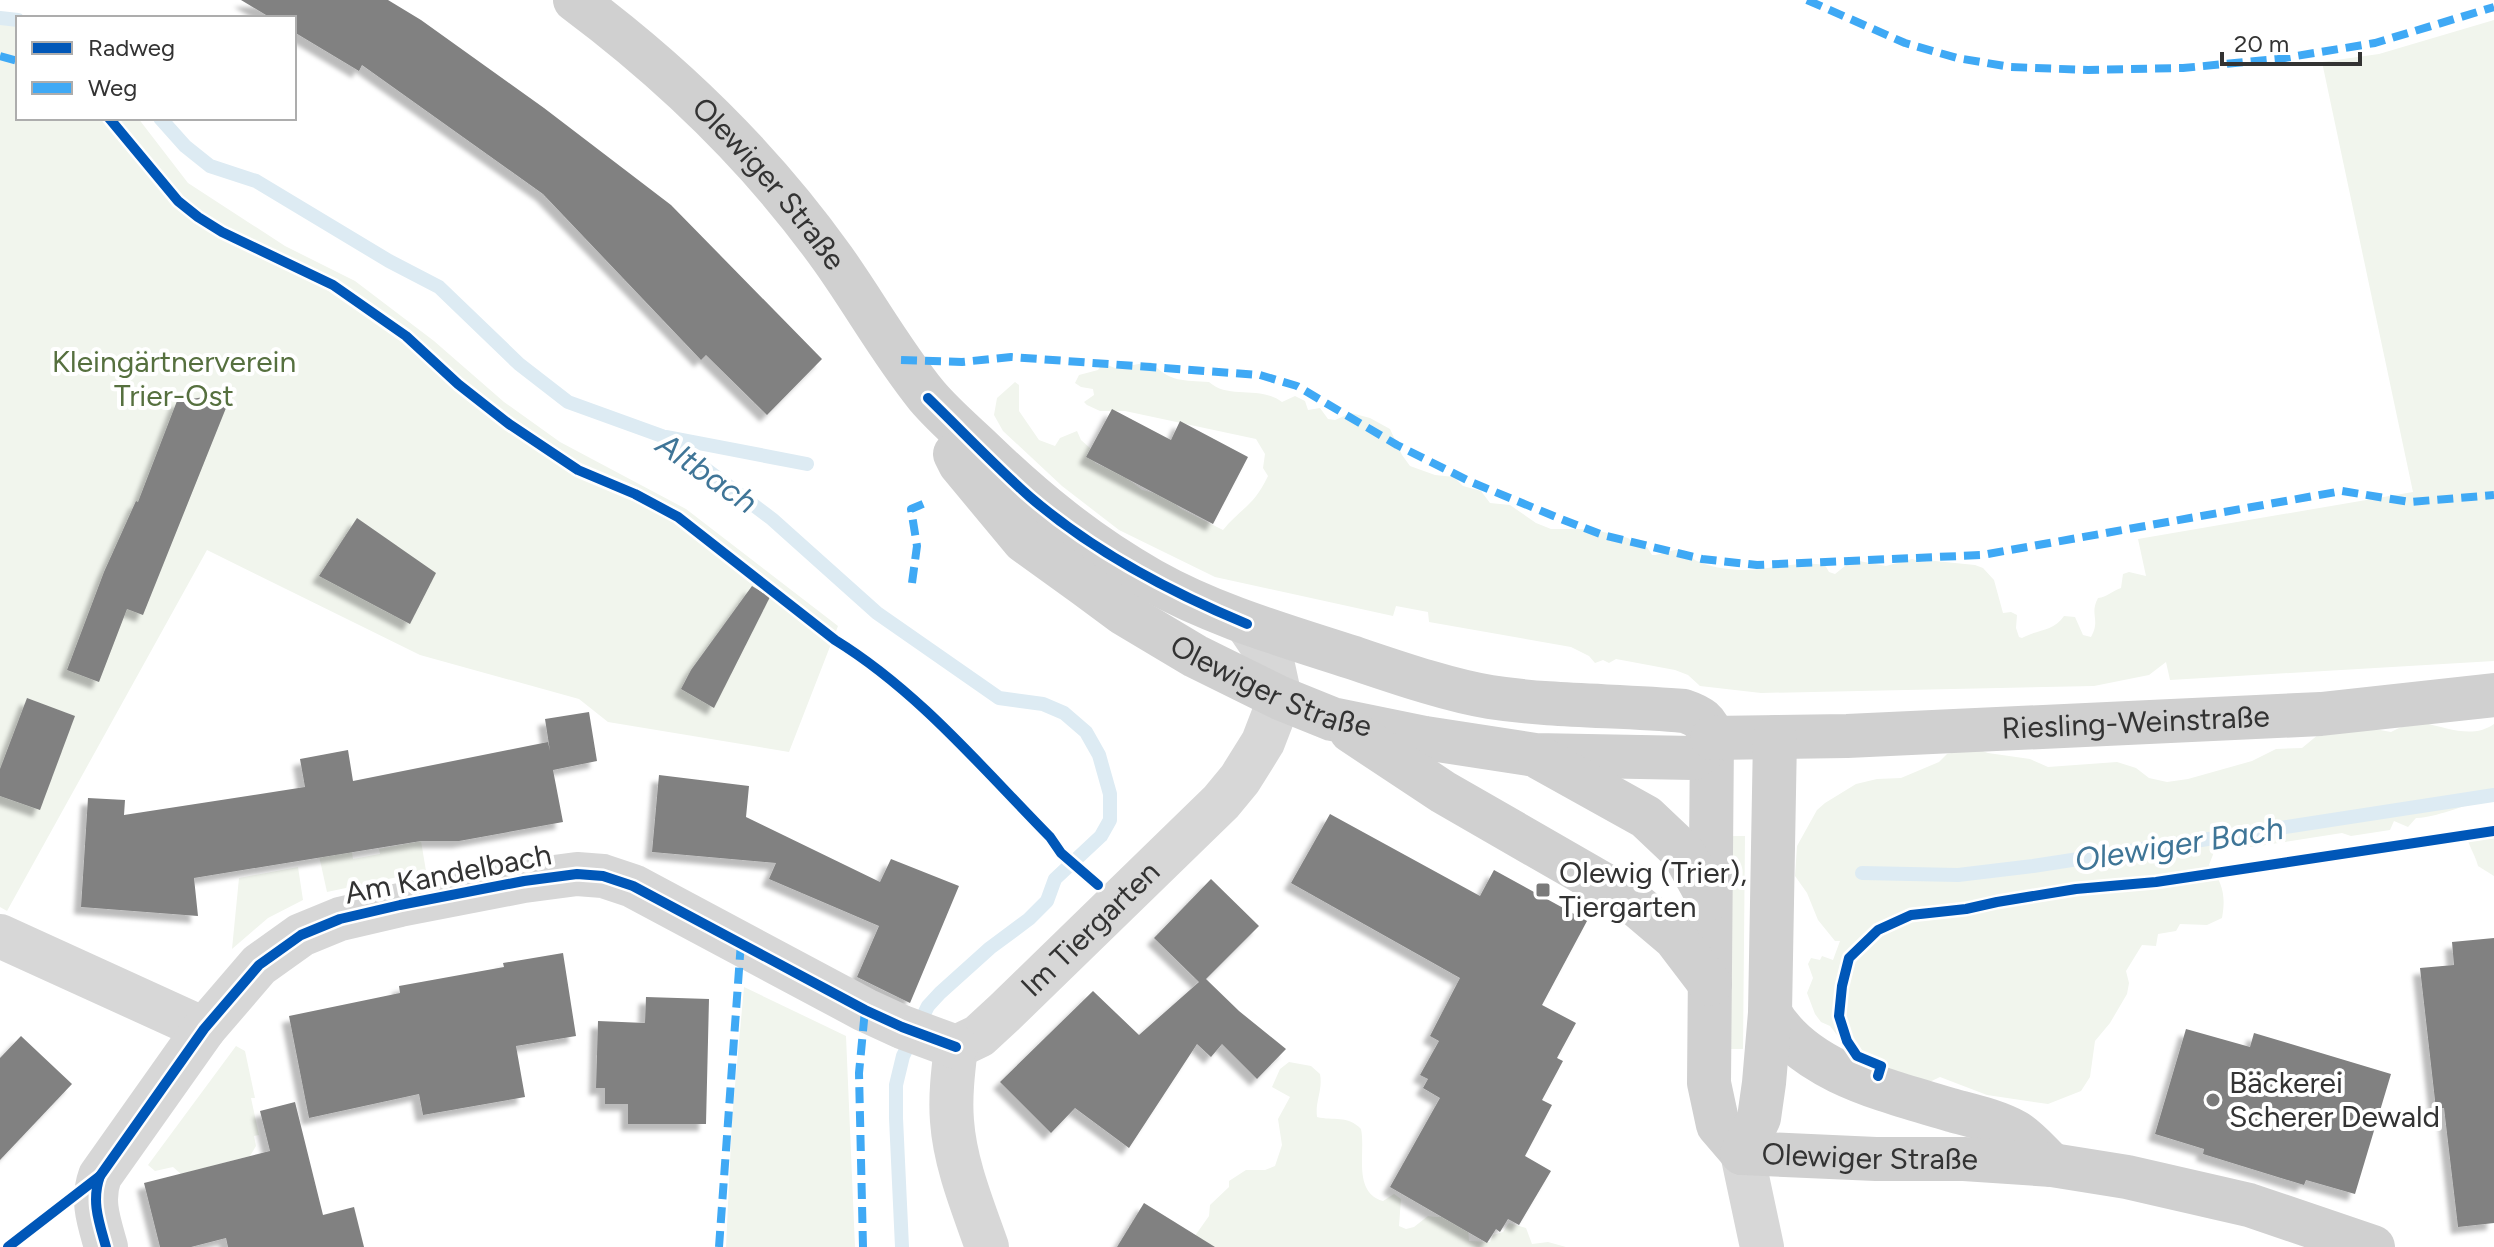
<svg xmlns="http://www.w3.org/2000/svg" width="2494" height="1247" viewBox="0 0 2494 1247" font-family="Figtree,sans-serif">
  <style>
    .green { fill: #f1f5ed }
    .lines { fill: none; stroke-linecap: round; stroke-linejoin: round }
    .stream { stroke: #ddebf3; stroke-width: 14 }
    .building { fill: #818181; filter: url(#shadow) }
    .street { stroke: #d7d7d7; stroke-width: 44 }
    .secondary { stroke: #d0d0d0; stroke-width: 44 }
    .quiet { stroke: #3fa9f5; stroke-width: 8; stroke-dasharray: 16 8; stroke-linecap: butt }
    .cycleway-casing { stroke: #fff; stroke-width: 15 }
    .cycleway { stroke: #0057b8; stroke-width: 10 }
    .poi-dot { fill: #7a7a7a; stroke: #fff; stroke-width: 3 }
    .labels { text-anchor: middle; stroke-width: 8; stroke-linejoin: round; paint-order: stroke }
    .street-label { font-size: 30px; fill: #333; stroke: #fff }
    .park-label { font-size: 30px; fill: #56703f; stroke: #fff }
    .poi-label { font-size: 30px; fill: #333; stroke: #fff; text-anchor: start }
    .water-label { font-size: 32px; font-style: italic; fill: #3f7597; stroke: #fff }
  </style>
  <defs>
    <filter id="shadow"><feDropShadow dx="-7" dy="7" stdDeviation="2" flood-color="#0004"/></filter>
  </defs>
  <rect width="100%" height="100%" fill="#fff"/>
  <g class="green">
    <path d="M0,17L18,28V118H138L188,183L285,246L355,281L434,341L504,402L560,442L686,509L838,626L789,752L608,722L579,699L420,655L207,550L7,911L0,907Z"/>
    <path d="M2494,20V661L2170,680L2166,662L2149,675L2094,686L1761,693L1700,686L1688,675L1675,670L1616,659L1609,663L1603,660L1595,663L1589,656L1571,647L1429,622L1428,612L1396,606L1393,616L1215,577L1119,530L1062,486L1003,431L994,415L997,398L1015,382L1019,385V411L1039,440L1055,446L1060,438L1077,431L1081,440L1090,448L1095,463L1123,475L1142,490L1166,496L1181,509L1223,530C1242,507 1254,506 1268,476L1263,468L1265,454L1256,439L1125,411H1100L1087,405L1084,402L1094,395L1093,389L1081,387L1075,383L1079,375L1098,370L1102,363L1115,368L1151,362C1170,383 1184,380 1209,382C1229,400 1260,385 1282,402L1295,396L1305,401L1308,410L1320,408L1328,419L1335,420L1351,413L1370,418L1390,429L1402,455L1410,466L1435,475L1454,477L1463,486L1481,491L1490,503L1510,505L1536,523L1551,529H1591L1628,538L1637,545L1647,547L1652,555C1662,555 1673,548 1683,550C1690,551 1691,559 1697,561C1709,567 1726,569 1739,570C1771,571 1794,560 1825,565L1829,572L1835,574L1850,562L1859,561L1886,566L1912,559L1922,562L1935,561L1975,565L1983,568L1994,580L2003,613L2011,612L2017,615L2016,628L2019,637L2022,638C2038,629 2053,632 2064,616L2075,617L2083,635L2091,637C2101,619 2089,615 2098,598C2107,597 2112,591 2121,588L2123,574L2129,572L2146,576L2138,539L2413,492L2322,62L2379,54Z"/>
    <path d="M2424,723C2448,728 2473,739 2494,724V801C2467,801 2443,817 2416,818L2408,827L2394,821L2390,830L2351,836L2342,833L2253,847L2223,846L2214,852L2209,865C2223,883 2226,896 2222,918L2207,925L2180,924L2176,931L2158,934L2156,946L2142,945L2126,971L2129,983L2127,994L2110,1023L2095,1041L2090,1077L2081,1091L2048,1104L1987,1095L1940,1077L1917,1088L1838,1055L1845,1045L1830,1026L1821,1022L1815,1014L1807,993L1813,978L1808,964L1811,958L1820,960L1822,956L1833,960L1840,941H1835L1818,920L1807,893L1795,876L1797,846L1817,810L1825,803L1856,784L1877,779L1901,778L1939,762L1947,754L1974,748L1988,753L2030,759L2048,767L2117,762L2136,768L2149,778L2167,782L2188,779L2252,761L2276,749L2302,748L2319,734L2364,727L2391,732L2405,725Z"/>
    <path d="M306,797L350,839L353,859L380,854L379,849L421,841L426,871L327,892Z"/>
    <path d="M2472,827L2494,832V876L2478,866C2475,853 2465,842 2467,829Z"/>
    <path d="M1730,836H1745L1743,1049H1730Z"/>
    <path d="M298,867L303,900L268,918L232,949L239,878Z"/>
    <path d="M744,987L846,1036L855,1247H726L732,1119Z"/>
    <path d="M236,1046L245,1051L255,1098H251L259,1135L254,1136L256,1146L250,1156L181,1174L173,1167L155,1171L148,1165Z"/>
    <path d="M1289,1062L1311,1066L1320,1074C1323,1090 1315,1101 1317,1117C1333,1121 1348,1115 1361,1129C1366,1152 1352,1192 1383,1201L1394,1194L1401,1199L1399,1226L1406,1229L1414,1227L1428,1216C1442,1219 1453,1214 1467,1214L1469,1241L1490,1242L1493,1235L1503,1232L1509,1223L1526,1228L1532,1244L1548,1242L1566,1247H1193L1192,1240L1209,1216L1210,1205L1229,1187V1181L1246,1170H1265L1275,1166L1282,1145L1278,1119L1290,1097L1272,1087L1280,1069Z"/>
  </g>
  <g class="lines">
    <g class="stream">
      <path d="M0,18L18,20"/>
      <path d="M160,118L185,146L210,166L256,181L389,261L439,287L519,364L568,402L662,436L772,519L877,613L999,698L1043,704L1064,713L1086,732L1099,755L1110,794V820L1101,836L1055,879L1047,901L1029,919L990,948L940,993L928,1006L903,1056L896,1085V1118L902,1247"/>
      <path d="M667,437L807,464"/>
      <path d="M1862,873L1958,875L2033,866L2494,795"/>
    </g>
  </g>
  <g class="building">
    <path d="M241,0H388L421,20L544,108L671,205L822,359L767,415L706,355L701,360L543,194L362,65L359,71L294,32V18H271Z"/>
    <path d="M232,393L143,615L127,609L99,682L67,670L104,572L136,501L138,502L177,401Z"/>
    <path d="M1112,409L1171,440L1180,421L1248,457L1213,524L1086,457Z"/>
    <path d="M357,518L436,573L410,624L319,576Z"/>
    <path d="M752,586L770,597L714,708L681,689L691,670Z"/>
    <path d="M27,698L75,716L40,810L0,796V769Z"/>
    <path d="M589,712L597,761L553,770L563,822L459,841H421L194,878L198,916L81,907L88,798L125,800L124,815L305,787L300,759L348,750L353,781L548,742L550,751L545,719Z"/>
    <path d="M659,775L749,786L746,817L880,882L891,859L959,886L910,1003L857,977L879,926L769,879L776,863L652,852Z"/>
    <path d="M1330,814L1480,896L1494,870L1587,921L1542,1005L1576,1023L1557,1058L1563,1061L1542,1100L1552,1105L1525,1156L1551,1171L1519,1225L1508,1219L1500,1232L1496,1229L1487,1243L1390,1187L1440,1098L1423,1088L1428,1079L1420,1075L1439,1041L1430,1036L1460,978L1291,883Z"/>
    <path d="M1211,879L1259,926L1206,979L1239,1011L1286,1049L1257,1079L1222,1044L1211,1057L1197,1044L1129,1148L1075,1108L1051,1133L1000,1082L1093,991L1139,1035L1199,982L1154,938Z"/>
    <path d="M2494,938V1223L2458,1227L2444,1108L2436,1109L2420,968L2454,965L2452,942Z"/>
    <path d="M563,953L576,1036L516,1046L525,1097L423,1115L419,1094L309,1118L289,1016L400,993L399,986L504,967L503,963Z"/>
    <path d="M646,997L709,999L706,1124H628V1104H605V1088H596L598,1021L645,1023Z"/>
    <path d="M2186,1029L2250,1047L2254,1033L2391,1074L2355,1194L2306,1180L2304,1185L2203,1154L2204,1149L2155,1134Z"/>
    <path d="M21,1036L72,1084L0,1160V1058Z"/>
    <path d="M295,1102L323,1215L354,1207L364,1247H228L226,1238L191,1247H160L144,1183L270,1151L260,1111Z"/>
    <path d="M1144,1203L1215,1247H1117Z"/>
  </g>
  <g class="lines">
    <g class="street">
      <path d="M0,936L204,1029"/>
      <path id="s1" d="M956,1047L979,1036L1004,1013L1221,802L1240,779L1263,742L1280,698L1272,661L1247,624"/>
      <path d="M956,1047C953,1072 950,1097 952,1121C955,1164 973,1207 987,1247"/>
      <path d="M1742,1153L1762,1247"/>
      <path d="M106,1247C99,1222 91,1201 100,1176L204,1029L259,965L301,935L340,919L400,905L524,881L577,874L603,876L633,886L865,1010L902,1027L956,1047"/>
    </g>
    <g class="secondary">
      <path id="s2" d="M575,0C674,74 761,158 833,259C865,304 892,353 927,396C943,415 963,432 981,449C1035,501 1086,543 1151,580C1213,615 1283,635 1351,657C1393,671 1447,690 1490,697C1555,707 1619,705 1684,711C1699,716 1708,721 1712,738L1709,1083L1718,1125L1742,1153"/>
      <path id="s3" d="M955,454L960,464L1024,541L1085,585L1123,613L1195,656L1280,698L1332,719L1425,738L1535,755L1693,758L1706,748L1712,738"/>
      <path d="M1351,731L1443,792L1629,899L1675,938L1710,984"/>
      <path id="s4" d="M1712,738L1847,736L2321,714L2494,695"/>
      <path d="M1540,758L1646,817L1683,852L1709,899"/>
      <path d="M1770,1013C1805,1073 1889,1091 1951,1110C1973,1116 1996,1121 2016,1132C2029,1140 2041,1155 2052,1165"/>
      <path id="s5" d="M1742,1153L1876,1159H1964L2052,1165L2127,1177L2249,1205L2373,1247"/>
      <path d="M1742,1153L1759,1118L1764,1083L1770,1013L1775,737"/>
    </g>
    <g class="quiet">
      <path d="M1807,0L1905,43L1957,58L2011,67L2088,70L2183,68L2278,59L2375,43L2494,7"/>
      <path d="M0,56L18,61"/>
      <path d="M901,360L962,362L1011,357L1260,375L1297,386L1397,445L1471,482L1561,519L1603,535L1702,559L1757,565L1982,555L2342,491L2410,502L2494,495"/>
      <path d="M912,583L917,546L911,509L930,501"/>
      <path d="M719,1247L741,942"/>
      <path d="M863,1247L859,1073L865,1010"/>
    </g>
    <defs>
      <g id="cycleway">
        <path d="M109,118L178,201L198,217L222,232L333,285L406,336L458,384L509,424L578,470L635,494L678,517L835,640C918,691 982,768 1050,837L1061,853L1098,885"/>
        <path d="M928,398C962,431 995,466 1030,497C1094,552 1170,592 1247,624"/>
        <path d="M1878,1076L1881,1066L1857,1056L1847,1041L1839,1016L1842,986L1849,958L1878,930L1911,915L1966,909L1997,902L2076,889L2156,882L2494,831"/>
        <path d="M8,1247L100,1176"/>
        <path d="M106,1247C99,1222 91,1201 100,1176L204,1029L259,965L301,935L340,919L400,905L524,881L577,874L603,876L633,886L865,1010L902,1027L956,1047"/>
      </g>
    </defs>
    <use href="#cycleway" class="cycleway-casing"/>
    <use href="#cycleway" class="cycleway"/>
  </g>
  <g class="poi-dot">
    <rect x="1535" y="882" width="16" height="16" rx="4"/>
    <circle cx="2213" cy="1100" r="8"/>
  </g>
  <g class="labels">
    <g class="street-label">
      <text dy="10" stroke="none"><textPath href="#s2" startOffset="268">Olewiger Straße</textPath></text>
      <text dy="10" stroke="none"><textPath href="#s3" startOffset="400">Olewiger Straße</textPath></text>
      <text dy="10" stroke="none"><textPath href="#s4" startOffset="424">Riesling-Weinstraße</textPath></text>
      <text transform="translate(448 874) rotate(-11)" y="10">Am Kandelbach</text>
      <text dy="10" stroke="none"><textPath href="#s1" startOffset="180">Im Tiergarten</textPath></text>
      <text dy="10" stroke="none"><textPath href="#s5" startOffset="128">Olewiger Straße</textPath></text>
    </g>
    <g class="park-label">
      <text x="174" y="372">Kleingärtnerverein<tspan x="174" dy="34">Trier-Ost</tspan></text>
    </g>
    <g class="poi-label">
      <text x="1559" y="883">Olewig (Trier),<tspan x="1559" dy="34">Tiergarten</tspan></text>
      <text x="2229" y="1093">Bäckerei<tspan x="2229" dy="34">Scherer Dewald</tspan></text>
    </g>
    <g class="water-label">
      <text transform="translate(707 473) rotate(35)" y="11">Altbach</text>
      <text transform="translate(2179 844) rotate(-9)" y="11">Olewiger Bach</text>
    </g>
  </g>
  <rect x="16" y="16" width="280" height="104" fill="#ffffff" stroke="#adadad" stroke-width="2"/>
  <rect x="32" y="42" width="40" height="12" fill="#0057b8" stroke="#adadad" stroke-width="2"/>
  <text x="88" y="56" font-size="24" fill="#333333">Radweg</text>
  <rect x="32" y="82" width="40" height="12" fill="#3fa9f5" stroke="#adadad" stroke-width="2"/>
  <text x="88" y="96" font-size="24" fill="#333333">Weg</text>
  <path d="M2222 52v12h138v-12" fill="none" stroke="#333333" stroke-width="4"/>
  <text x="2234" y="52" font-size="24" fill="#333333" stroke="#ffffff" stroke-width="6" paint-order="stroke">20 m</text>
</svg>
